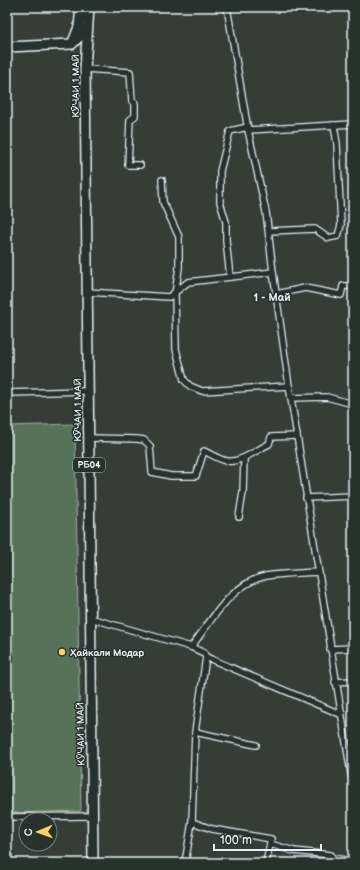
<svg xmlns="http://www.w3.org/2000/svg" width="360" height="870" viewBox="0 0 360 870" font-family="'Balsamiq Sans',sans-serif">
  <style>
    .green { fill: #56735a; stroke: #9fb2a9 }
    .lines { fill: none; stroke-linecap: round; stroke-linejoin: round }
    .minor-casing { stroke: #e8f1f8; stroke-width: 8 }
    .primary-casing { stroke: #e8f1f8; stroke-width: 12 }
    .minor { stroke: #26332d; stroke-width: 5.5 }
    .primary { stroke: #26332d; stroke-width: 9 }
    .poi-dot { fill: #ffd166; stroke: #26332d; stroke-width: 1.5 }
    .labels { text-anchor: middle; stroke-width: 3; stroke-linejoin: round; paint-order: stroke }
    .shield { fill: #26332d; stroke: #aeb8bb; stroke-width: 1 }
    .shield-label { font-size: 9px; font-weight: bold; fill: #e8f1f8 }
    .street-label { font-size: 10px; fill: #e8f1f8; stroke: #26332d }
    .poi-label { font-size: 10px; font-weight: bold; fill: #e8f1f8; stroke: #26332d; text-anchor: start }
    .neighbourhood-label { font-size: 11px; font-weight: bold; fill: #e8f1f8; stroke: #26332d }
  </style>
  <rect width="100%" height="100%" fill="#353d37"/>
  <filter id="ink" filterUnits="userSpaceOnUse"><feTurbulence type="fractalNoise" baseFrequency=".025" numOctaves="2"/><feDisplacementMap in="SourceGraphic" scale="8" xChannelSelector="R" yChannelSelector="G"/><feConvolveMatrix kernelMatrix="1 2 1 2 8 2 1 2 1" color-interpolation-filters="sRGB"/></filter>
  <g filter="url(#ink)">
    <path class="green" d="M75,424L81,811L7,813V426Z"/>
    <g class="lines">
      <defs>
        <g id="minor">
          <path d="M227,7L248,130L266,212L273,272L289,386L353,786"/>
          <path d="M85,69L130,72L132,101L135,103V116L130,120L128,165H140"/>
          <path d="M248,130L353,124"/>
          <path d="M162,180L163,202L179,237V268L175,294L176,349L184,380L190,386L202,391L289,386"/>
          <path d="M269,231L315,229L328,238L338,236L341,225L337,144L334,125"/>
          <path d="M230,277L226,240V222L220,202V171L230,131L248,127"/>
          <path d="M87,292L169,297L188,282L273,272"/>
          <path d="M276,294L305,288L341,295L343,286H349L353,282"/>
          <path d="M7,393L88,391"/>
          <path d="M291,398L327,397L353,404"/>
          <path d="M88,438L137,439L144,440L150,446L152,472L171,476H196L204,451C211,454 221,461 228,461C240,463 258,449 269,444L271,437L297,436"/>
          <path d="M306,498L353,496"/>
          <path d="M239,517L243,492L244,459"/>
          <path d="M90,618L191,647L204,653L206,657L340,714"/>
          <path d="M191,647C211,622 231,583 266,576C282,573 301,573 318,572"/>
          <path d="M330,649L353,648"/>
          <path d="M335,682L353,681"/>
          <path d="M195,732L256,745"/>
          <path d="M7,817L92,816"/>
          <path d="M192,822L212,829L271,839L266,863"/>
          <path d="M270,844L294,851L331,855V858L353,861"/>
          <path d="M185,863L192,822L195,732L206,657"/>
        </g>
        <g id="primary">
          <path d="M89,7L85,69L93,863"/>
          <path d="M73,42L79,27L81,7"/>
          <path d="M7,47L72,44L87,29"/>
        </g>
      </defs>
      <use href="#minor" class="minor-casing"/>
      <use href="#primary" class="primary-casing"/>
      <use href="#minor" class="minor"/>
      <use href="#primary" class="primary"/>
    </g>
  </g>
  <circle class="poi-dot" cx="62" cy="652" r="4"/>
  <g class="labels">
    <rect class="shield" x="73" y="458" width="32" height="14" rx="3"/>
    <g class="shield-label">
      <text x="89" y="468">РБ04</text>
    </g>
    <g class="street-label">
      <text transform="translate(75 86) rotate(-90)" y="4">КӮЧАИ 1 МАЙ</text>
      <text transform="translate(77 410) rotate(-90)" y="4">КӮЧАИ 1 МАЙ</text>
      <text transform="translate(80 734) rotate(-91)" y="4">КӮЧАИ 1 МАЙ</text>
    </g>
    <g class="poi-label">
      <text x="70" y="656">Ҳайкали Модар</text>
    </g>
    <g class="neighbourhood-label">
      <text x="272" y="301">1 - Май</text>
    </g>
  </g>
  <rect width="360" height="870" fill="none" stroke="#26332d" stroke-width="24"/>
  <rect x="12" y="12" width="336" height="846" fill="none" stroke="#e8f1f8" stroke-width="1.5" filter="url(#ink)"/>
  <g transform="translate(38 832) rotate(268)"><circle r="19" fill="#26332d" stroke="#747f7e"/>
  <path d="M0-3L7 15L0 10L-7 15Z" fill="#ffd166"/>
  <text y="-6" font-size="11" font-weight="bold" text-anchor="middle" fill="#e8f1f8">С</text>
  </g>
  <path d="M214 844v6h107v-6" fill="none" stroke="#e8f1f8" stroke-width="2"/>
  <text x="220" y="844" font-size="12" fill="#e8f1f8" stroke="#26332d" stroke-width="3" paint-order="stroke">100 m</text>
</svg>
